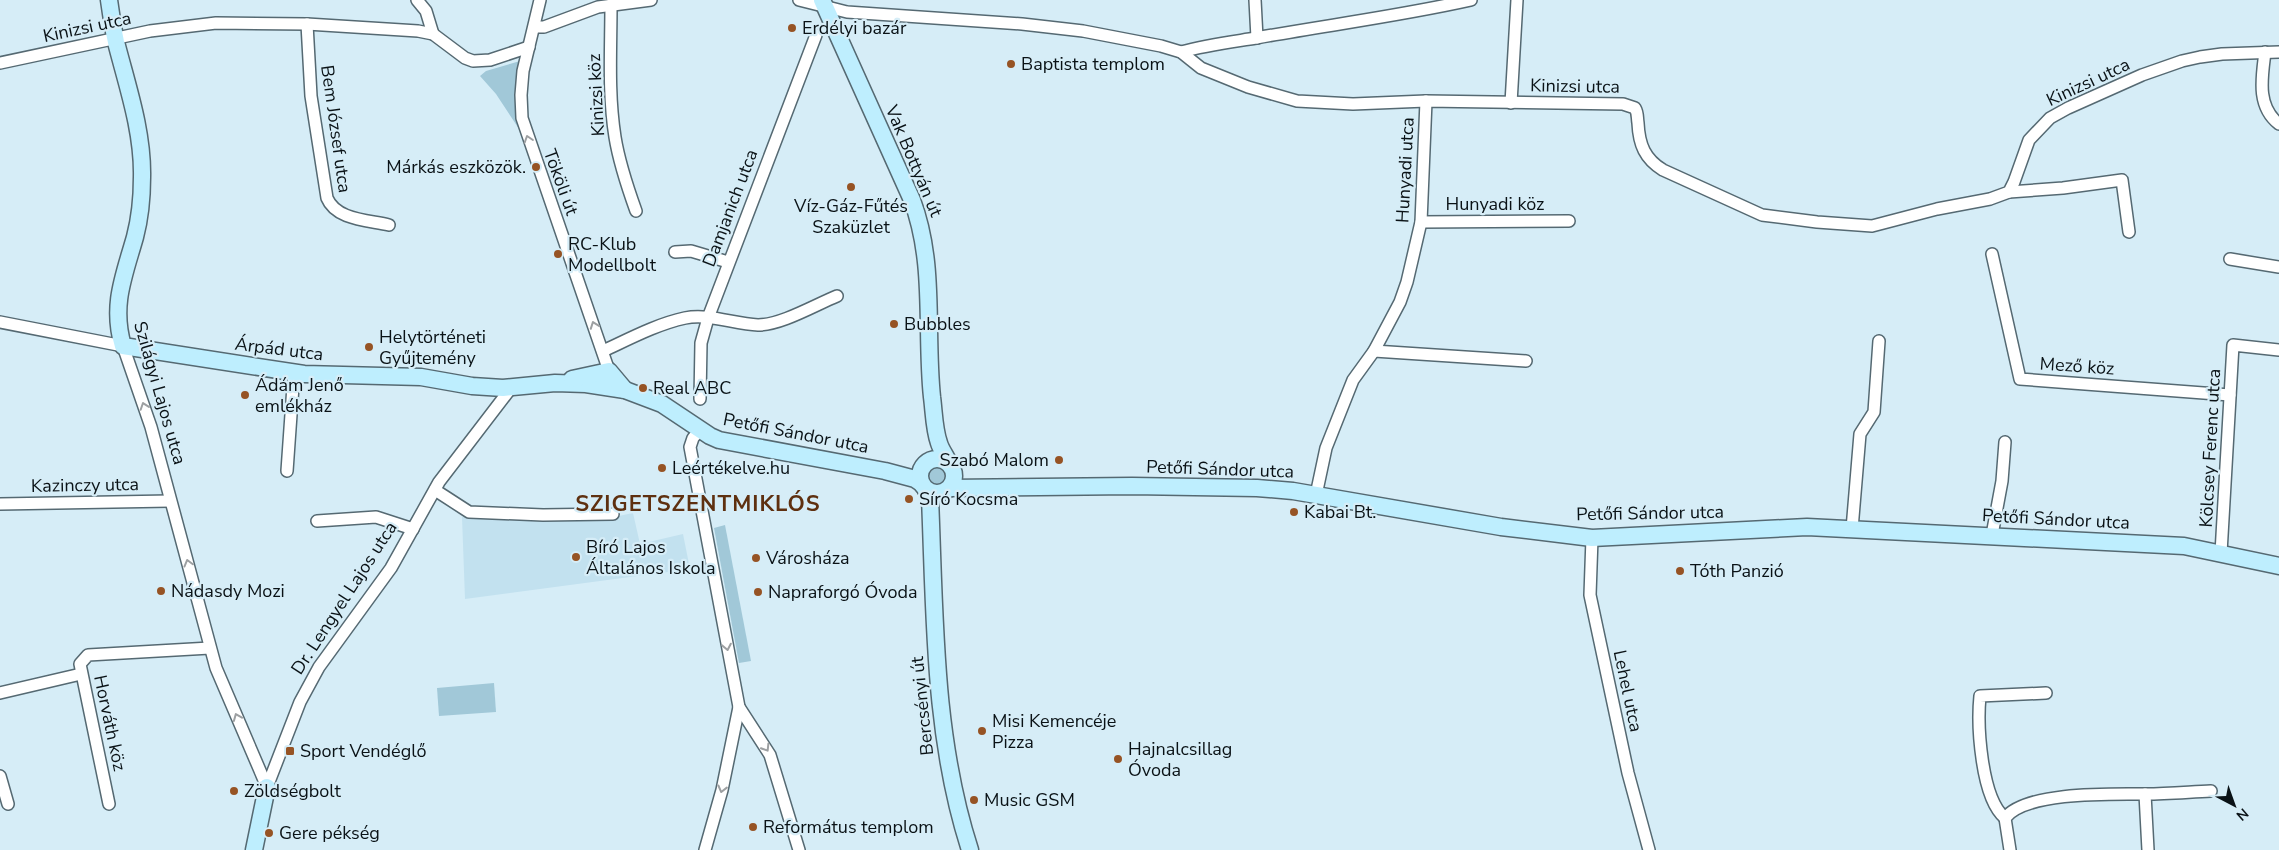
<svg xmlns="http://www.w3.org/2000/svg" width="2279" height="850" viewBox="0 0 2279 850" font-family="'Nunito Sans',sans-serif">
  <style>
    .built { fill: #c2e1ef }
    .green { fill: #a1c8d8 }
    .lines { fill: none; stroke-linecap: round; stroke-linejoin: round }
    .street-casing { stroke: #556972; stroke-width: 14 }
    .secondary-casing { stroke: #556972; stroke-width: 19 }
    .street { stroke: #fff; stroke-width: 11 }
    .secondary { stroke: #beeefe; stroke-width: 16 }
    .oneway { stroke: #9da0a2 }
    .poi-dot { fill: #965324; stroke: #d6edf7; stroke-width: 2 }
    .labels { text-anchor: middle; stroke-width: 4.5; stroke-linejoin: round; paint-order: stroke }
    .street-label { font-size: 18px; fill: #0a1216; stroke: #d6edf7 }
    .poi-label { font-size: 18px; fill: #0a1216; stroke: #d6edf7; text-anchor: start }
    .district-label { font-size: 22px; font-weight: bold; letter-spacing: 1px; fill: #5e3010; stroke: #d6edf7 }
  </style>
  <rect width="100%" height="100%" fill="#d6edf7"/>
  <path class="built" d="M633,513L640,544L683,534L690,569L465,599L462,517L595,521Z"/>
  <g class="green">
    <path d="M520,61L516,112L521,132L496,94L480,76L486,71Z"/>
    <circle cx="937" cy="477" r="11"/>
    <path d="M725,525L751,661L739,663L714,528Z"/>
    <path d="M494,683L496,712L439,716L437,688Z"/>
  </g>
  <g class="lines">
    <defs>
      <g id="street">
        <path d="M417,0L426,11L433,34"/>
        <path d="M540,0L523,71L521,95L522,118L609,371"/>
        <path d="M799,0L847,12L1022,24L1083,31L1161,46L1181,52L1201,68L1248,87L1297,101L1353,104L1426,101L1623,104L1635,108C1638,113 1637,117 1638,123C1639,145 1645,159 1663,170L1762,215L1817,222L1872,226L1937,209L1990,199L2009,192L2014,182L2029,140L2050,118L2068,108L2142,75L2182,61L2200,57L2222,54L2279,52"/>
        <path d="M1255,0L1257,38"/>
        <path d="M611,5C611,49 608,93 615,137C619,162 627,186 636,211"/>
        <path d="M307,24L311,96L327,198C336,220 368,220 389,225"/>
        <path d="M535,27H544L598,7L651,0"/>
        <path d="M1181,52C1206,45 1231,42 1256,38C1328,25 1400,16 1471,0"/>
        <path d="M2265,52C2262,77 2256,106 2279,124"/>
        <path d="M0,63L150,31L216,23L307,24L418,31L433,34L465,58L473,61L490,60L529,47"/>
        <path d="M1511,103L1517,0"/>
        <path d="M2009,192L2063,188L2122,180L2129,232"/>
        <path d="M1421,222L1569,221"/>
        <path d="M675,252L691,251L728,262"/>
        <path d="M1992,254L2020,379L2230,395"/>
        <path d="M2230,259L2279,267"/>
        <path d="M0,322L123,346L151,427L216,668L267,787"/>
        <path d="M603,351C629,339 657,324 685,318C708,313 734,324 758,325C781,325 815,305 837,296"/>
        <path d="M1374,351L1526,361"/>
        <path d="M700,399L701,343L708,318L816,35"/>
        <path d="M700,430L693,438L690,447L739,707L770,755L799,850"/>
        <path d="M287,471L294,372"/>
        <path d="M435,490L469,512L543,515L613,514"/>
        <path d="M1316,495L1326,448L1353,380L1374,351L1400,302L1407,282L1421,222L1426,101"/>
        <path d="M0,504L170,501"/>
        <path d="M317,521L376,517L413,529"/>
        <path d="M1852,529L1860,434L1874,412L1879,341"/>
        <path d="M1992,535L2002,481L2005,442"/>
        <path d="M1592,538L1590,595L1628,773L1649,850"/>
        <path d="M2221,553L2233,345L2279,350"/>
        <path d="M0,693L81,674"/>
        <path d="M0,776L8,804"/>
        <path d="M267,787L300,702L319,667L391,568L439,482L511,388"/>
        <path d="M2145,794L2148,850"/>
        <path d="M109,804L80,664L88,655L210,648"/>
        <path d="M2005,818C1981,798 1977,726 1980,696L2046,693"/>
        <path d="M705,850L722,790L739,707"/>
        <path d="M2010,850L2005,818C2026,791 2113,794 2146,794C2167,794 2189,792 2211,791"/>
      </g>
      <g id="secondary">
        <path d="M109,0C111,14 113,28 116,42C127,85 143,131 142,177C142,196 140,218 135,237C124,276 111,305 123,346L304,374L421,377L472,386L503,388L555,383L586,384L625,390L662,404L710,436L719,440L885,471L915,479L921,483"/>
        <path d="M822,0L912,200C936,264 925,331 932,397C934,412 934,429 939,443C941,450 946,456 949,463"/>
        <path d="M572,379L609,371L625,390"/>
        <circle cx="937" cy="476" r="17"/>
        <path d="M950,488L1132,486L1257,488L1293,491L1501,527L1592,538L1807,527L2184,546L2279,566"/>
        <path d="M926,490L930,498C935,616 933,736 970,850"/>
        <path d="M254,850L267,787"/>
      </g>
    </defs>
    <use href="#street" class="street-casing"/>
    <use href="#secondary" class="secondary-casing"/>
    <use href="#street" class="street"/>
    <use href="#secondary" class="secondary"/>
  </g>
  <defs><path id="oneway-chevron" d="M-2-3.5L2.5 0L-2 3.5" fill="none" stroke-width="1.6" stroke-linecap="round" stroke-linejoin="round" transform="scale(1.25)"/></defs>
  <g class="oneway">
    <use href="#oneway-chevron" transform="translate(528 139) rotate(-108)"/>
    <use href="#oneway-chevron" transform="translate(594 325) rotate(-110)"/>
    <use href="#oneway-chevron" transform="translate(144 406) rotate(-109)"/>
    <use href="#oneway-chevron" transform="translate(188 563) rotate(-105)"/>
    <use href="#oneway-chevron" transform="translate(727 647) rotate(79)"/>
    <use href="#oneway-chevron" transform="translate(237 717) rotate(-112)"/>
    <use href="#oneway-chevron" transform="translate(766 748) rotate(58)"/>
    <use href="#oneway-chevron" transform="translate(722 789) rotate(104)"/>
  </g>
  <g class="poi-dot">
    <circle cx="792" cy="28" r="5"/>
    <circle cx="1011" cy="64" r="5"/>
    <circle cx="536" cy="167" r="5"/>
    <circle cx="851" cy="187" r="5"/>
    <circle cx="558" cy="254" r="5"/>
    <circle cx="894" cy="324" r="5"/>
    <circle cx="369" cy="347" r="5"/>
    <circle cx="643" cy="388" r="5"/>
    <circle cx="245" cy="395" r="5"/>
    <circle cx="1059" cy="460" r="5"/>
    <circle cx="662" cy="468" r="5"/>
    <circle cx="909" cy="499" r="5"/>
    <circle cx="1294" cy="512" r="5"/>
    <circle cx="576" cy="557" r="5"/>
    <circle cx="756" cy="558" r="5"/>
    <circle cx="1680" cy="571" r="5"/>
    <circle cx="161" cy="591" r="5"/>
    <circle cx="758" cy="592" r="5"/>
    <circle cx="982" cy="731" r="5"/>
    <rect x="285" y="746" width="10" height="10" rx="2.5"/>
    <circle cx="1118" cy="759" r="5"/>
    <circle cx="234" cy="791" r="5"/>
    <circle cx="974" cy="800" r="5"/>
    <circle cx="753" cy="827" r="5"/>
    <circle cx="269" cy="833" r="5"/>
  </g>
  <g class="labels">
    <g class="street-label">
      <text transform="translate(87 27) rotate(-12)" y="6">Kinizsi utca</text>
      <text transform="translate(2088 82) rotate(-25)" y="6">Kinizsi utca</text>
      <text transform="translate(1575 86) rotate(1)" y="6">Kinizsi utca</text>
      <text transform="translate(596 95) rotate(-93)" y="6">Kinizsi köz</text>
      <text transform="translate(336 129) rotate(82)" y="6">Bem József utca</text>
      <text transform="translate(914 161) rotate(67)" y="6">Vak Bottyán út</text>
      <text transform="translate(1405 170) rotate(-87)" y="6">Hunyadi utca</text>
      <text transform="translate(561 182) rotate(70)" y="6">Tököli út</text>
      <text x="1495" y="210">Hunyadi köz</text>
      <text transform="translate(730 208) rotate(-69)" y="6">Damjanich utca</text>
      <text transform="translate(279 349) rotate(7)" y="6">Árpád utca</text>
      <text transform="translate(2077 366) rotate(4)" y="6">Mező köz</text>
      <text transform="translate(160 393) rotate(74)" y="6">Szilágyi Lajos utca</text>
      <text transform="translate(796 433) rotate(11)" y="6">Petőfi Sándor utca</text>
      <text transform="translate(2210 448) rotate(-87)" y="6">Kölcsey Ferenc utca</text>
      <text transform="translate(1220 469) rotate(2)" y="6">Petőfi Sándor utca</text>
      <text transform="translate(85 485) rotate(-1)" y="6">Kazinczy utca</text>
      <text transform="translate(1650 513) rotate(-1)" y="6">Petőfi Sándor utca</text>
      <text transform="translate(2056 519) rotate(3)" y="6">Petőfi Sándor utca</text>
      <text transform="translate(344 598) rotate(-57)" y="6">Dr. Lengyel Lajos utca</text>
      <text transform="translate(1628 691) rotate(78)" y="6">Lehel utca</text>
      <text transform="translate(922 706) rotate(-96)" y="6">Bercsényi út</text>
      <text transform="translate(110 723) rotate(78)" y="6">Horváth köz</text>
    </g>
    <g class="poi-label">
      <text x="802" y="34">Erdélyi bazár</text>
      <text x="1021" y="70">Baptista templom</text>
      <text x="526" y="173" text-anchor="end">Márkás eszközök.</text>
      <text x="851" y="212" text-anchor="middle">Víz-Gáz-Fűtés<tspan x="851" dy="21">Szaküzlet</tspan></text>
      <text x="568" y="250">RC-Klub<tspan x="568" dy="21">Modellbolt</tspan></text>
      <text x="904" y="330">Bubbles</text>
      <text x="379" y="343">Helytörténeti<tspan x="379" dy="21">Gyűjtemény</tspan></text>
      <text x="255" y="391">Ádám Jenő<tspan x="255" dy="21">emlékház</tspan></text>
      <text x="653" y="394">Real ABC</text>
      <text x="1049" y="466" text-anchor="end">Szabó Malom</text>
      <text x="672" y="474">Leértékelve.hu</text>
      <text x="919" y="505">Síró Kocsma</text>
      <text x="1304" y="518">Kabai Bt.</text>
      <text x="586" y="553">Bíró Lajos<tspan x="586" dy="21">Általános Iskola</tspan></text>
      <text x="766" y="564">Városháza</text>
      <text x="1690" y="577">Tóth Panzió</text>
      <text x="171" y="597">Nádasdy Mozi</text>
      <text x="768" y="598">Napraforgó Óvoda</text>
      <text x="992" y="727">Misi Kemencéje<tspan x="992" dy="21">Pizza</tspan></text>
      <text x="1128" y="755">Hajnalcsillag<tspan x="1128" dy="21">Óvoda</tspan></text>
      <text x="300" y="757">Sport Vendéglő</text>
      <text x="244" y="797">Zöldségbolt</text>
      <text x="984" y="806">Music GSM</text>
      <text x="763" y="833">Református templom</text>
      <text x="279" y="839">Gere pékség</text>
    </g>
    <g class="district-label">
      <text x="698" y="511">SZIGETSZENTMIKLÓS</text>
    </g>
  </g>
  <g transform="translate(2234 805) rotate(139)" stroke="#d6edf7" stroke-width="4" paint-order="stroke">
  <path d="M0-4L9 19L0 12L-9 19Z" fill="#0a1216"/>
  <text y="-8" font-size="14" font-weight="bold" text-anchor="middle" fill="#0a1216">N</text>
  </g>
</svg>
